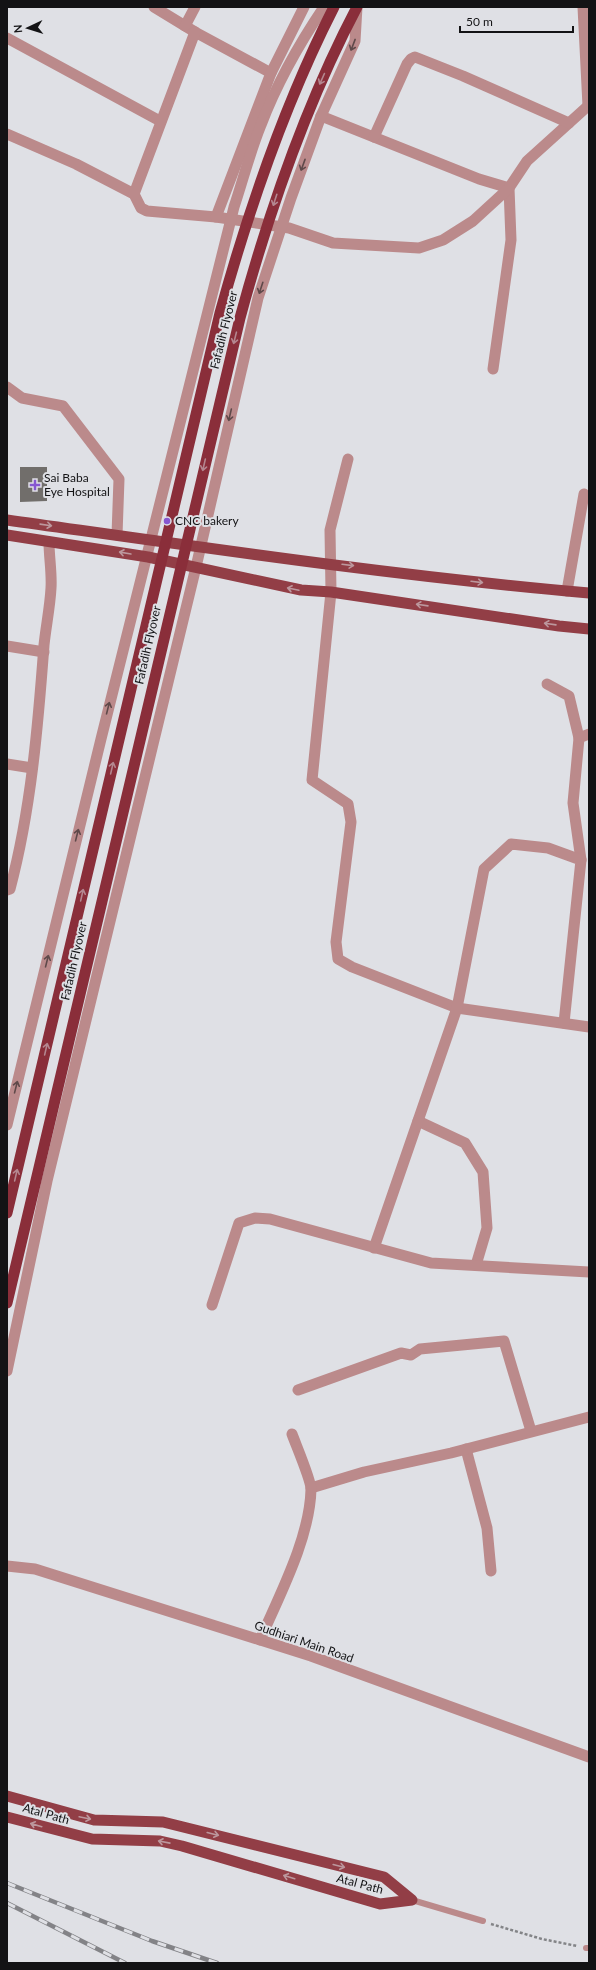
<svg xmlns="http://www.w3.org/2000/svg" width="596" height="1970" viewBox="0 0 596 1970" font-family="Lato,sans-serif">
  <style>
    .building { fill: #716e6b }
    .lines { fill: none; stroke-linecap: round; stroke-linejoin: round }
    .path { stroke: #838487; stroke-width: 2.5; stroke-dasharray: 3 2; stroke-linecap: butt }
    .service { stroke: #bb8a8b; stroke-width: 6 }
    .minor { stroke: #bb8a8b; stroke-width: 11 }
    .tertiary { stroke: #bb8a8b; stroke-width: 11 }
    .primary { stroke: #923e46; stroke-width: 11 }
    .trunk { stroke: #8a2e3a; stroke-width: 11 }
    .rail-casing { stroke: #838387; stroke-width: 4.5 }
    .rail { stroke: #dfe0e5; stroke-width: 3; stroke-dasharray: 9; stroke-linecap: butt }
    .oneway { stroke: #5f494a }
    .oneway2 { stroke: #b48790 }
    .oneway3 { stroke: #bc979d }
    .poi-dot { fill: #8657d1; stroke: #dfe0e5; stroke-width: 1.5 }
    .labels { text-anchor: middle; stroke-width: 4; stroke-linejoin: round; paint-order: stroke }
    .street-label { font-size: 12px; fill: #131315; stroke: #dfe0e5 }
    .poi-label { font-size: 12px; fill: #131315; stroke: #dfe0e5; text-anchor: start }
  </style>
  <rect width="100%" height="100%" fill="#dfe0e5"/>
  <path class="building" d="M20,467H47V501L20,502Z"/>
  <g class="lines">
    <path class="path" d="M491,1924L542,1939L577,1946"/>
    <g class="service">
      <path d="M412,1900L483,1921"/>
      <path d="M586,1948H589"/>
    </g>
    <g class="minor">
      <path d="M154,7L195,32L271,73"/>
      <path d="M583,7L588,106"/>
      <path d="M185,26L195,7"/>
      <path d="M7,38L160,121"/>
      <path d="M321,116L479,179L509,188L511,240L493,369"/>
      <path d="M7,134L76,164L134,194L141,208L147,211L216,217L289,228L333,243L419,248L443,240L473,221L509,188L527,161L589,105"/>
      <path d="M374,137L407,64L411,59L415,57L463,76L569,123"/>
      <path d="M134,194L195,32"/>
      <path d="M216,217L271,73L304,7"/>
      <path d="M7,387L22,398L63,406L119,479L117,535"/>
      <path d="M348,459L330,530L331,592L312,780L348,804L351,822L336,942L338,959L352,967L457,1008L589,1027"/>
      <path d="M567,591L584,494"/>
      <path d="M7,646L44,652"/>
      <path d="M547,684L569,696L579,738"/>
      <path d="M7,764L32,768"/>
      <path d="M581,860L573,803L579,738L589,734"/>
      <path d="M7,890L10,889C31,810 38,726 44,645C46,626 50,607 51,588C52,573 49,557 49,542"/>
      <path d="M418,1121L465,1143L483,1172L487,1228L476,1265"/>
      <path d="M374,1248L457,1008L484,869L511,844L548,848L581,860L564,1023"/>
      <path d="M212,1305L239,1223L255,1218L270,1219L431,1263L589,1272"/>
      <path d="M298,1390L401,1353L411,1355L420,1349L504,1341L531,1431"/>
      <path d="M466,1449L487,1528L491,1571"/>
      <path d="M311,1488L364,1472L451,1453L589,1417"/>
      <path d="M260,1640C279,1596 310,1538 311,1489C311,1480 296,1445 292,1434"/>
    </g>
    <g class="tertiary">
      <path d="M7,1125L101,739L234,207C243,180 250,152 261,125C277,83 299,44 324,7"/>
      <path d="M7,1371L47,1181L196,567L258,298L291,198L321,116L355,41L357,7"/>
      <path d="M7,1566L35,1569L311,1656L589,1757"/>
    </g>
    <g class="primary">
      <path d="M7,520C200,547 395,576 589,593"/>
      <path d="M7,535L148,557L301,590L331,592L559,626L589,629"/>
      <path d="M7,1796L94,1820L163,1822L384,1877L412,1900L380,1904L182,1846L160,1841L92,1839L7,1817"/>
    </g>
    <g class="trunk">
      <path d="M7,1213L220,313C249,208 284,105 334,7"/>
      <path d="M7,1303L240,318C269,211 305,106 357,7"/>
    </g>
    <defs>
      <g id="rail">
        <path d="M7,1883L152,1941L217,1963"/>
        <path d="M7,1903L125,1963"/>
      </g>
    </defs>
    <use href="#rail" class="rail-casing"/>
    <use href="#rail" class="rail"/>
  </g>
  <defs><path id="oneway-shaft" d="M-6 0H5M1.5-3L5.5 0L1.5 3" fill="none" stroke-width="1.6" stroke-linecap="round" stroke-linejoin="round"/></defs>
  <g class="oneway">
    <use href="#oneway-shaft" transform="translate(353 45) rotate(111)"/>
    <use href="#oneway-shaft" transform="translate(303 165) rotate(110)"/>
    <use href="#oneway-shaft" transform="translate(261 288) rotate(108)"/>
    <use href="#oneway-shaft" transform="translate(230 415) rotate(103)"/>
    <use href="#oneway-shaft" transform="translate(108 708) rotate(-76)"/>
    <use href="#oneway-shaft" transform="translate(77 835) rotate(-76)"/>
    <use href="#oneway-shaft" transform="translate(47 961) rotate(-76)"/>
    <use href="#oneway-shaft" transform="translate(16 1087) rotate(-76)"/>
  </g>
  <g class="oneway2">
    <use href="#oneway-shaft" transform="translate(322 79) rotate(114)"/>
    <use href="#oneway-shaft" transform="translate(275 200) rotate(108)"/>
    <use href="#oneway-shaft" transform="translate(235 338) rotate(104)"/>
    <use href="#oneway-shaft" transform="translate(204 465) rotate(103)"/>
    <use href="#oneway-shaft" transform="translate(112 768) rotate(-77)"/>
    <use href="#oneway-shaft" transform="translate(82 895) rotate(-77)"/>
    <use href="#oneway-shaft" transform="translate(46 1049) rotate(-77)"/>
    <use href="#oneway-shaft" transform="translate(16 1175) rotate(-77)"/>
  </g>
  <g class="oneway3">
    <use href="#oneway-shaft" transform="translate(46 525) rotate(8)"/>
    <use href="#oneway-shaft" transform="translate(125 553) rotate(-170)"/>
    <use href="#oneway-shaft" transform="translate(348 565) rotate(7)"/>
    <use href="#oneway-shaft" transform="translate(477 582) rotate(7)"/>
    <use href="#oneway-shaft" transform="translate(293 589) rotate(-168)"/>
    <use href="#oneway-shaft" transform="translate(422 605) rotate(-172)"/>
    <use href="#oneway-shaft" transform="translate(550 624) rotate(-172)"/>
    <use href="#oneway-shaft" transform="translate(85 1818) rotate(12)"/>
    <use href="#oneway-shaft" transform="translate(36 1825) rotate(-164)"/>
    <use href="#oneway-shaft" transform="translate(213 1834) rotate(14)"/>
    <use href="#oneway-shaft" transform="translate(164 1842) rotate(-169)"/>
    <use href="#oneway-shaft" transform="translate(339 1866) rotate(14)"/>
    <use href="#oneway-shaft" transform="translate(289 1877) rotate(-163)"/>
  </g>
  <g class="poi-dot">
    <path d="M33 479h4v4h4v4h-4v4h-4v-4h-4v-4h4z"/>
    <circle cx="167" cy="521" r="4"/>
  </g>
  <g class="labels">
    <g class="street-label">
      <text transform="translate(224 330) rotate(-76)" y="4">Fafadih Flyover</text>
      <text transform="translate(148 645) rotate(-77)" y="4">Fafadih Flyover</text>
      <text transform="translate(74 961) rotate(-77)" y="4">Fafadih Flyover</text>
      <text transform="translate(304 1642) rotate(19)" y="4">Gudhiari Main Road</text>
      <text transform="translate(46 1814) rotate(16)" y="4">Atal Path</text>
      <text transform="translate(360 1884) rotate(15)" y="4">Atal Path</text>
    </g>
    <g class="poi-label">
      <text x="44" y="482">Sai Baba<tspan x="44" dy="14">Eye Hospital</tspan></text>
      <text x="175" y="525">CNC bakery</text>
    </g>
  </g>
  <rect width="596" height="1970" fill="none" stroke="#131315" stroke-width="16"/>
  <g transform="translate(28 28) rotate(266)" stroke="#dfe0e5" stroke-width="3" paint-order="stroke">
  <path d="M0-3L7 15L0 10L-7 15Z" fill="#131315"/>
  <text y="-6" font-size="11" font-weight="bold" text-anchor="middle" fill="#131315">N</text>
  </g>
  <path d="M460 26v6h113v-6" fill="none" stroke="#131315" stroke-width="2"/>
  <text x="466" y="26" font-size="12" fill="#131315" stroke="#dfe0e5" stroke-width="3" paint-order="stroke">50 m</text>
</svg>
